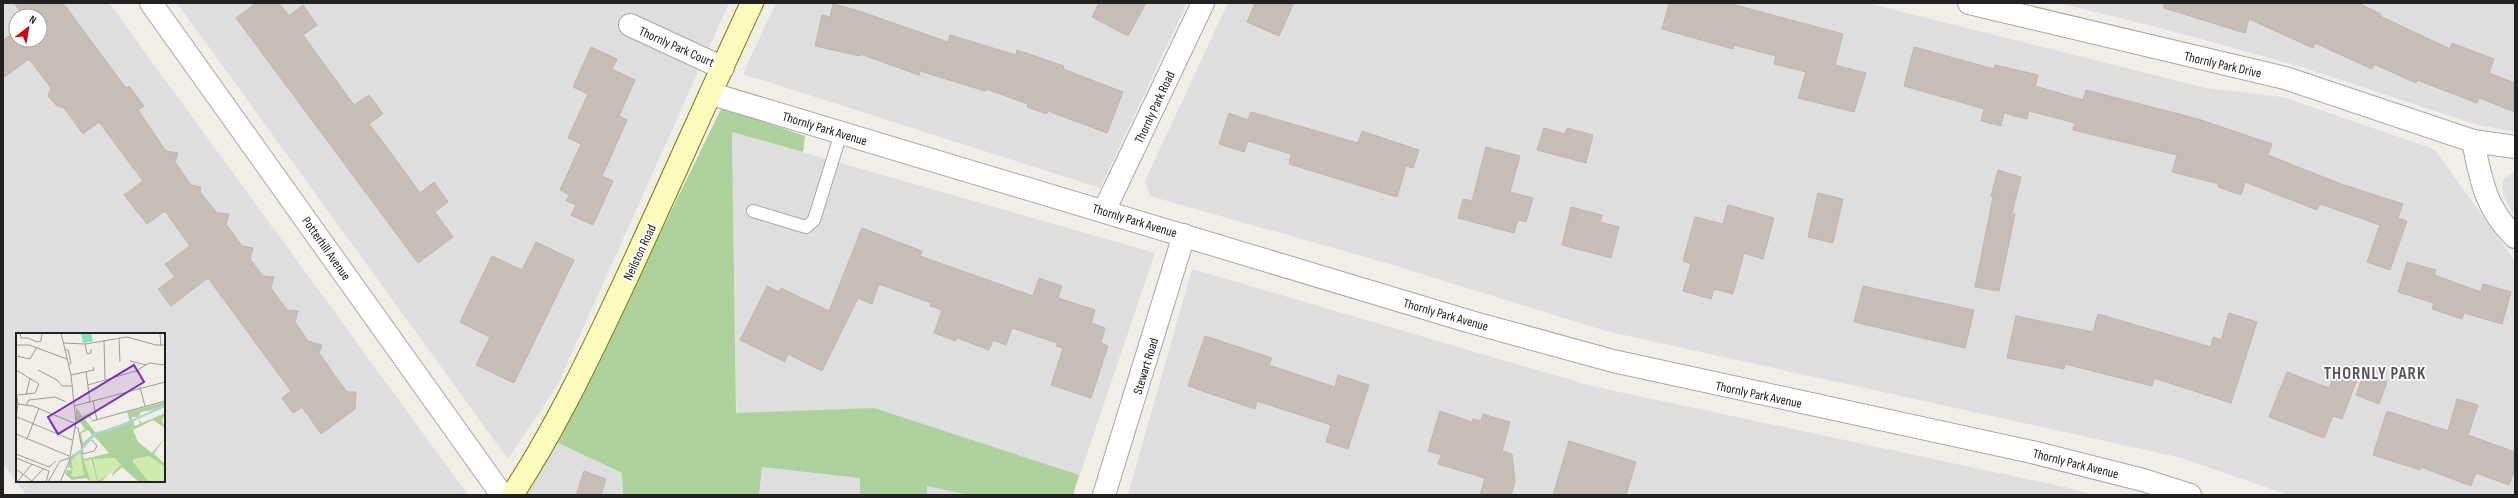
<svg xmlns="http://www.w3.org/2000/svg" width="2518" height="498" viewBox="0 0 2518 498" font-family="'Sofia Sans Condensed',sans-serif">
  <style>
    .residential { fill: #dfdede; fill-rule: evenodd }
    .forest { fill: #add19b }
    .building { fill: #c6bdb6; stroke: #c4b3a9 }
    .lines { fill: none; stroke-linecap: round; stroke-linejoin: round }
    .lane-casing { stroke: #a8a8a8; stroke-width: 14 }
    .street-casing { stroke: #a8a8a8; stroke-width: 24 }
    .secondary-casing { stroke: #757d02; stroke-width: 24 }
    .lane { stroke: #fff; stroke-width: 12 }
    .street { stroke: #fff; stroke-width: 22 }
    .secondary { stroke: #fbfbbb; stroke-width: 22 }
    .labels { text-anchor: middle; stroke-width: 3.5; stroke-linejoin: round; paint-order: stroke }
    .street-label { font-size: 13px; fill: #212121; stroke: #fff }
    .district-label { font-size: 17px; font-weight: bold; letter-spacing: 1px; fill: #545454; stroke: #fff }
    .inset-river { fill: none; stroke: #a6d5e0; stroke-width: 2 }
    .inset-road { fill: none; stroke: #9e9b98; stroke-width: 1 }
    .view { fill: #7b2cbf; fill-opacity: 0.15; stroke: #7b2cbf; stroke-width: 2 }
    .inset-edge { fill: none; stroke: #212121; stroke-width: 2 }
  </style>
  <rect width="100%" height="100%" fill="#f1ede7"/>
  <g class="residential">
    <path d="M3,3H109L468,495H26L3,463ZM16,16H40V40H16ZM17,334H164V481H17Z"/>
    <path d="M177,3H729L557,386L508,459Z"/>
    <path d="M776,3H1187L1100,188L743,74Z"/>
    <path d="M1228,3H1867L2206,88L2282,97L2434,149L2515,261V495H2289L2178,457L1606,331L1393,265L1150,196L1145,181Z"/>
    <path d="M2059,3H2515V132L2478,125L2292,64L2168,30Z"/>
    <path d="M732,132L1155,253L1073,495H759L764,451L737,449Z"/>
    <path d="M2515,171V218L2503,195V179Z"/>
    <path d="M1192,269L1591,386L2065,487L2094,495H1128Z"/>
    <path d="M558,443L622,473L623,495H524Z"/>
  </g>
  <path class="forest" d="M722,107L805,136L803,152L732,132L736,413L874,408L1079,475L1073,495H969L927,486V495H860V478L762,467L759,495H623L622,473L558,443Z"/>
  <g class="building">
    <path d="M14,3H63L126,88L129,86L144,106L138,110L166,151L178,153L175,162L191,185L201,187L200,192L217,213L229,214L226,224L242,246L253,248L250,259L263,276L274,277L271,288L287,310L298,311L295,322L308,341L322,345L319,353L333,373L347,392H356L355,409L321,434L302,407L293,413L282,398L291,391L208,278L171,306L158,289L175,277L165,264L190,246L165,211L147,224L124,195L143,181L99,122L83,134L64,108L56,105L48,96L51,88L29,59L3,78V40L16,31V40H40V16H24Z"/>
    <path d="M256,3H279L289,16L303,5L317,25L303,35L354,105L369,95L383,114L369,124L388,149L420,193L434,182L448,202L435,212L453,237L418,263L236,18Z"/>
    <path d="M1099,3H1146L1128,36L1092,17Z"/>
    <path d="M1255,3H1294L1279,36L1247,22Z"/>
    <path d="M1669,3H1728L1843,34L1835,65L1866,73L1854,112L1798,98L1806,72L1774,64L1776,56L1734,45L1733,49L1662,29Z"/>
    <path d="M2164,3H2358L2381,14L2380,16L2450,49L2452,43L2494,59L2489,73L2515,83V112L2479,98L2477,103L2417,80L2416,83L2374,64L2372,69L2315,43L2313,48L2249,19L2245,33L2164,8Z"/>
    <path d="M833,4L856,10L948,42L950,35L1016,55L1017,50L1064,66L1063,69L1123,92L1107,133L1048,111L1047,114L1027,107L1028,104L986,89L985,91L920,71L919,75L860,54V56L815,46L822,15L830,17Z"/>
    <path d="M591,47L617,59L612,69L635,80L619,116L627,120L602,176L613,181L593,225L571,215L576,205L566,201L569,195L560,190L581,144L568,138L588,94L573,87Z"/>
    <path d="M1914,47L1994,69L1995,65L2038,75L2035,86L2083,100L2086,90L2198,119L2272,144L2268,155L2341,184L2403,204L2398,218L2407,221L2390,270L2367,262L2380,225L2320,204L2317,210L2245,182L2241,195L2218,187L2219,184L2172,172L2177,155L2073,130L2075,123L2029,111L2027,119L2004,113L2001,126L1981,121L1984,109L1904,86Z"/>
    <path d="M1251,112L1358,143L1362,131L1419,150L1413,168L1406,166L1397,197L1289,164L1291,154L1248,141L1244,152L1219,144L1229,113L1248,120Z"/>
    <path d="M1544,128L1565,134L1567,128L1593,135L1586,163L1537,150Z"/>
    <path d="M1486,147L1520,156L1510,192L1533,198L1526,222L1518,220L1514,233L1458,218L1463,199L1472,201Z"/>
    <path d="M1998,170L2021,177L2012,213L2015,214L1999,291L1975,287L1993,197L1991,196Z"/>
    <path d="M1818,193L1843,199L1833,243L1808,237Z"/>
    <path d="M1728,205L1774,218L1763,259L1744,253L1733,294L1714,289L1711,299L1683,291L1691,264L1683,261L1695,217L1723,224Z"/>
    <path d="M1571,207L1602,215L1600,222L1619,227L1611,258L1562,245Z"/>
    <path d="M862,228L922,251L920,256L1033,296L1039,278L1062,286L1058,298L1095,310L1091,323L1105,328L1101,343L1108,346L1091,398L1051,385L1063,348L1056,346L1057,343L1012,328L1006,345L993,340L989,350L957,338L956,341L934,333L942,310L930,306L931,303L879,284L872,304L858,298L822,371L788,354L785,362L740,340L767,286L779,292L781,288L829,311Z"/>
    <path d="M536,242L574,260L514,383L476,365L490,337L460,322L492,256L522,270Z"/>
    <path d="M2407,262L2436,270L2434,275L2481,292L2483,284L2511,292L2502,324L2464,313L2462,319L2432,309L2434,303L2398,292Z"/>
    <path d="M1863,286L1974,310L1965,348L1854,322Z"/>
    <path d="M2229,313L2257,322L2231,403L2154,378L2152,386L2065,364L2064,369L2007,358L2016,316L2093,332L2098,314L2211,347L2213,337L2221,340Z"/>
    <path d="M1205,336L1272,358L1269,365L1335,387L1338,375L1369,385L1348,449L1326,442L1331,425L1257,401L1255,409L1188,386Z"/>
    <path d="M2337,369L2358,377L2342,419L2333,416L2324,438L2269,417L2287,372L2329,388Z"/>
    <path d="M2364,374L2387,382L2379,404L2356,395Z"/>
    <path d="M2457,399L2478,405L2468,435L2515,452V469L2509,485L2476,473L2471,486L2421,467L2420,470L2373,455L2387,411L2448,431Z"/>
    <path d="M1440,411L1472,422L1473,419L1481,421L1483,414L1510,422L1502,451L1512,454L1515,482L1511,495H1480L1485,478L1438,464L1441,455L1428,451Z"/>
    <path d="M1569,441L1636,462L1626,495H1553Z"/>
    <path d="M584,471L606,479L601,495H576Z"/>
  </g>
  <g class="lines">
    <defs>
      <path id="lane" d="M753,211L806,227L814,220L841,133"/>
      <g id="street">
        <path d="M151,3L502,495"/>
        <path d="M1969,3L2285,78L2473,141L2515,147"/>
        <path d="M630,25L723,68"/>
        <path d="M712,94L1471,322L1613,361L2032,452L2143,480L2190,495"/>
        <path d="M2473,141C2481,180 2485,208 2515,237"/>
        <path d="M1104,211L1203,3"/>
        <path d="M1104,495L1184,235"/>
      </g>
      <path id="secondary" d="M512,495C554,431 587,362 620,292C665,196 707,99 752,3"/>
    </defs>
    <use href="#lane" class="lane-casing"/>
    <use href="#street" class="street-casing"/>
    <use href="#secondary" class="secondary-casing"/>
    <use href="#lane" class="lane"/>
    <use href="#street" class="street"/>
    <use href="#secondary" class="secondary"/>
  </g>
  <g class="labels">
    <g class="street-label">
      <text transform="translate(677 46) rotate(24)" y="5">Thornly Park Court</text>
      <text transform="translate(2223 64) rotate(13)" y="5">Thornly Park Drive</text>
      <text transform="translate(1154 107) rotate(-65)" y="5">Thornly Park Road</text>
      <text transform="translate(825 128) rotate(17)" y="5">Thornly Park Avenue</text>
      <text transform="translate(1135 220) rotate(17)" y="5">Thornly Park Avenue</text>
      <text transform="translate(327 248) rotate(55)" y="5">Potterhill Avenue</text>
      <text transform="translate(639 252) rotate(-65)" y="5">Neilston Road</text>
      <text transform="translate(1446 314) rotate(16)" y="5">Thornly Park Avenue</text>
      <text transform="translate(1145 366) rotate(-73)" y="5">Stewart Road</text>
      <text transform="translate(1759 394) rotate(12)" y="5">Thornly Park Avenue</text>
      <text transform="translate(2076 463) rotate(14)" y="5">Thornly Park Avenue</text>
    </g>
    <g class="district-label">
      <text x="2375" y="379">THORNLY PARK</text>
    </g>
  </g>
  <g transform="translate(16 333)">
    <rect width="149" height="149" fill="#f1ede7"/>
    <path d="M64,119L68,142L59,144L55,141L57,137L55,127ZM133,123L149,134V149H133L119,134L118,126ZM99,125L105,132L82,149L77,126ZM75,126L74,128L81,149H75L68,128Z" fill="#ceecac"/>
    <path d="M149,69V72L137,77L125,79L122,84H115L119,93L124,91L122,86L126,90L149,80L146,88L149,95L137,87L117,97L122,109L136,120L149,104L138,121L149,131V134L133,123L118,126L117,129L133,149H123L106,134L96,143L97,139L105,132L99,125L77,126L82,148L92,142L85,149H81L75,126L68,128L75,149L70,145L56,147L49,141L51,137H57L52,134L54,124L65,116L68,126L93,120L78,103L66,115L63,100L69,96L63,88H60V74L66,83L79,78L74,82L76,87L71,83L68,85L80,100L114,88L111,79ZM72,97L76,102L67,110L65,100ZM64,119L68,142L59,144L55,142L57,136L55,127Z" fill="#add19b" fill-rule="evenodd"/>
    <path d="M65,0H75L77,8L67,10Z" fill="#83e2b9"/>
    <path class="inset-river" d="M67,115L80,100L95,97L149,73M55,127L65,117"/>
    <path class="inset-road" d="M4,0L5,5H12L21,9L25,8L26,0M144,0L145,13M103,5L104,29M88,7L89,47M48,10L69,11L111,4L140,12H149M69,11L71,21L75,20V16M0,12H13L51,26M49,17H52L55,30L52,32M0,23L14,26L21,14M114,28L130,32M0,37L23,51L19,60L2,62M22,37L41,47L46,53H56M70,38L74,69M55,42L78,37L77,34M72,52L120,38L133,30L149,32M124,54L129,73M0,57L2,71L0,85M10,62L14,45M77,68L81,87M2,71L17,73L60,91M10,72L13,67L39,64L50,69M58,73L149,49M1,84L56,107M76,88L149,68M59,94L62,95L67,121L78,118L81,113L76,107M0,101L53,123M11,106L23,75M0,121L33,134L40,128M0,125L33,138L30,149M0,136L16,148M1,149L16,131M15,149L28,135M32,149L44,128L53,125M44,149L53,129L60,89L55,42L45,0"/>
    <path class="view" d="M118,32L128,49L42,101L32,84Z"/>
    <rect width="149" height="149" class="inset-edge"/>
  </g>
  <rect width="2518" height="498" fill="none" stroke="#212121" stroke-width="8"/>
  <g transform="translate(28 28) rotate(31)"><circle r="19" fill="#ffffff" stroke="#a6a6a6"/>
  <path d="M0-3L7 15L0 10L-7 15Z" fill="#d10009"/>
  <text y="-6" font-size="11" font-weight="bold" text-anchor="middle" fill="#212121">N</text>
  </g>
</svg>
